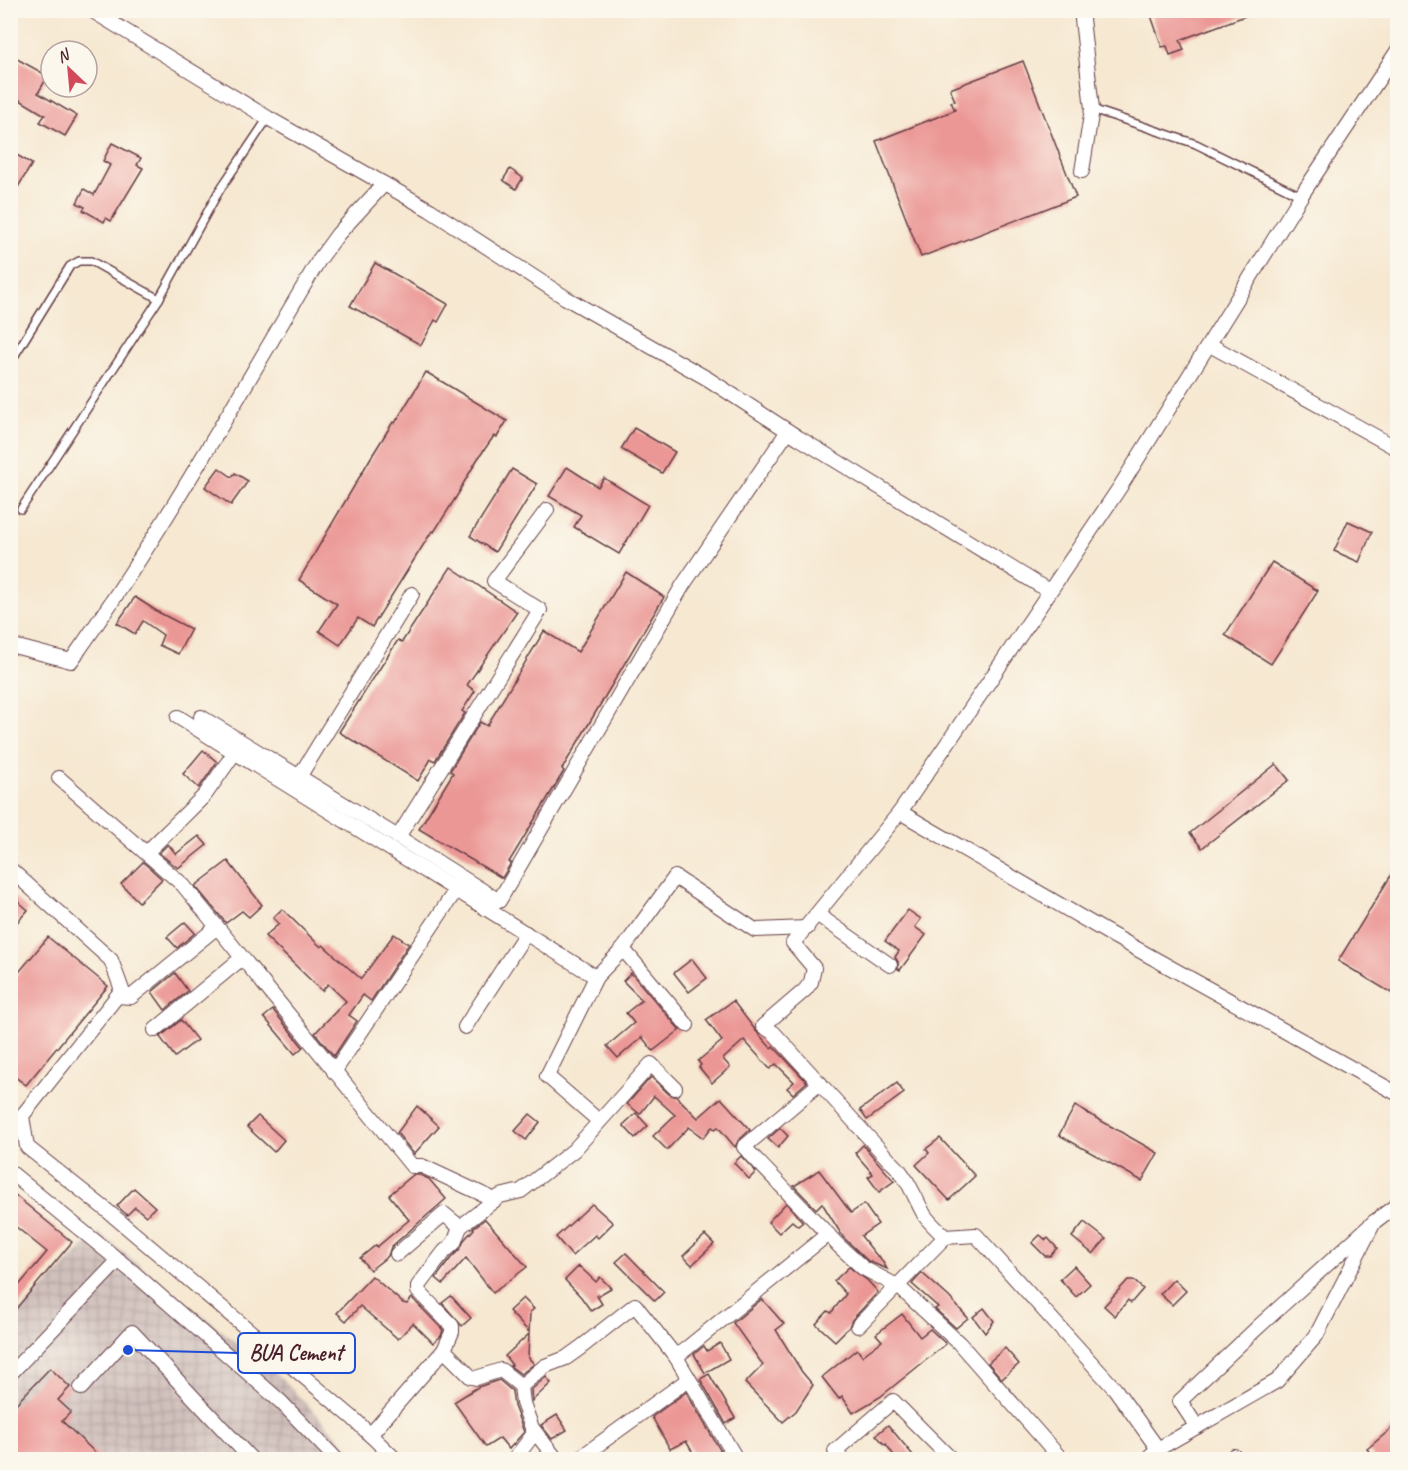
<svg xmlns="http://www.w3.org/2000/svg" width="1408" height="1470" viewBox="0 0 1408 1470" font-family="Caveat,sans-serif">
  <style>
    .industrial { fill: url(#industrial-grid) }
    .building { fill: #eb9795 }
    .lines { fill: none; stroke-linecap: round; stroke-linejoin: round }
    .service-casing { stroke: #643d44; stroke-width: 10 }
    .minor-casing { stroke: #643d44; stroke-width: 16 }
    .service { stroke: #fff; stroke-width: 7 }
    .minor { stroke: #fff; stroke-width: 14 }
    .leader { fill: none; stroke: #1d4ed8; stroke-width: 2 }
    .callout-dot { fill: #1d4ed8; stroke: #fbf7ec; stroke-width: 2 }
    .callout { fill: #fbf7ec; stroke: #1d4ed8; stroke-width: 2 }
    .callout-label { font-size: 22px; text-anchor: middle; font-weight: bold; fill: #4a1f2b }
  </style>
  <defs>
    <pattern id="industrial-grid" width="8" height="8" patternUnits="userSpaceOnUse" patternTransform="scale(1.5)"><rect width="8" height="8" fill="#d0c0bc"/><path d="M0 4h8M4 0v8" fill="none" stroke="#b4a5a2"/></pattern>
  </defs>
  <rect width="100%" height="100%" fill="#fbf7ec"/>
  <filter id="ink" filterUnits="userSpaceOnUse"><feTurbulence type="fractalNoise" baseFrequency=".0167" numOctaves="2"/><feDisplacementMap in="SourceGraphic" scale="12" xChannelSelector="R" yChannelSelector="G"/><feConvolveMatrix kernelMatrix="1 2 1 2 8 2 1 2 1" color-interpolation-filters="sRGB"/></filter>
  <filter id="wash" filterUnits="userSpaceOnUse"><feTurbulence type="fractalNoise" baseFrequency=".008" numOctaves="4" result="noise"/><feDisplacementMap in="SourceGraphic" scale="24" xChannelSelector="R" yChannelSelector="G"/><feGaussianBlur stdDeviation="1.35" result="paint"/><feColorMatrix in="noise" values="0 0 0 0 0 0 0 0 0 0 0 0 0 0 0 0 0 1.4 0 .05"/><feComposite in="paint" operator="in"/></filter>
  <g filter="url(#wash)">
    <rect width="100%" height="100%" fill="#f6e8d1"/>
    <path class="industrial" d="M98,1232L281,1378L360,1459H11L10,1322Z"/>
    <g id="blocks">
      <g class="building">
        <path d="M1149,10H1256V12L1180,40L1184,50L1170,55L1167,46L1162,47Z"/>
        <path d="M10,55L48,76L38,93L77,116L65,136L40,122L45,115L10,94Z"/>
        <path d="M1023,61L1076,197L921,257L876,141L955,110L951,102L955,101L950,89Z"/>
        <path d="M112,143L141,158L137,165L143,168L111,221L106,218L104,222L83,210L85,207L77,203L84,189L94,195L110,165L103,161Z"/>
        <path d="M10,151L32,164L10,200Z"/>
        <path d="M510,169L523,178L516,189L503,180Z"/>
        <path d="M375,263L448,304L438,322L435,320L421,345L350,306Z"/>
        <path d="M426,372L507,421L497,437L494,436L477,460L459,491H460L434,532L432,531L372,627L358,618L340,645L319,631L337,604L299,580L370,459L393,422L395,423Z"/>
        <path d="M634,428L675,452L662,473L621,449Z"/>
        <path d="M567,467L598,487L604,478L648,505L619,554L574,527L581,515L549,496Z"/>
        <path d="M219,468L232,477L235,473L248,481L231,505L205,487Z"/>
        <path d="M512,469L537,484L495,552L470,536Z"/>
        <path d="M1348,521L1372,532L1359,562L1334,551Z"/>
        <path d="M1272,562L1318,591L1271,664L1225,635Z"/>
        <path d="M451,567L517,612L467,685L475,691L462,711L465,713L435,761L431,759L418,781L339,732L398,640L402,642Z"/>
        <path d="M626,572L664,597L562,769L564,771L509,862L511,863L502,878L419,829L453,773L450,771L480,722L487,726L544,631L578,652Z"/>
        <path d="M135,597L158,612L191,629L178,654L159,645L163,635L143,621L135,634L117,623Z"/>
        <path d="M203,750L217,762L199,788L183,774Z"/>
        <path d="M1276,764L1289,780L1202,848L1190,833Z"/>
        <path d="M199,836L207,845L178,868L159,853L168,844L176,854Z"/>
        <path d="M228,861L262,905L249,917L242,911L226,923L195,886Z"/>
        <path d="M143,862L162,879L139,902L121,884Z"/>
        <path d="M1398,864V997L1338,961Z"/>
        <path d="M10,894L28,910L10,930Z"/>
        <path d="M282,909L321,947L323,945L361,979L394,934L409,944L371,1001L363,995L349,1015L357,1021L334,1056L315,1033L346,1001L328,984L322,991L265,936L279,924L273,918Z"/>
        <path d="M908,910L921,919L915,927L926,935L900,970L898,969V962L895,957L899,951L885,941Z"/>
        <path d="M185,922L195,933L177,948L167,937Z"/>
        <path d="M48,937L108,986L26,1085L10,1073V983Z"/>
        <path d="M692,959L707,978L689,992L674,973Z"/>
        <path d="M175,973L188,991L165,1010L152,992Z"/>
        <path d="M631,973L680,1030L653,1051L642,1037L618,1058L607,1046L634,1023L626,1013L642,1000L623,981Z"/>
        <path d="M733,1001L756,1031L771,1048L773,1046L807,1082L793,1094L787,1088L794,1082L776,1064L770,1069L744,1040L723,1059L730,1067L712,1083L699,1067L701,1065L698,1061L722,1041L706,1020Z"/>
        <path d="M273,1010L303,1047L295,1054L264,1017Z"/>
        <path d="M181,1020L197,1040L175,1057L160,1037Z"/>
        <path d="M651,1077L669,1094L677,1097L698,1118L721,1098L750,1130L738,1141L735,1147L718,1127L715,1129L712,1127L703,1138L689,1127L667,1150L653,1136L675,1115L654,1096L640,1114L627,1104Z"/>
        <path d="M897,1083L904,1093L867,1120L860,1110Z"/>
        <path d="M417,1106L439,1126L414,1154L397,1133Z"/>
        <path d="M1075,1106L1158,1153L1142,1181L1059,1135Z"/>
        <path d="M636,1113L648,1126L635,1138L623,1125Z"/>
        <path d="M530,1114L540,1122L526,1140L515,1131Z"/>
        <path d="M258,1116L284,1140L274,1152L247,1127Z"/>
        <path d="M780,1128L788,1136L778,1148L768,1139Z"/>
        <path d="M940,1138L975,1176L949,1200L916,1165L929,1153L926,1149Z"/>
        <path d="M863,1145L894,1181L879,1192L868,1177L873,1174L855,1153Z"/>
        <path d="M741,1156L756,1172L749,1179L734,1163Z"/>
        <path d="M819,1170L851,1213L864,1204L878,1224L861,1236L877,1256H879L887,1269L868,1261L843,1237L822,1203L816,1209L794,1186Z"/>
        <path d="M413,1175H420L429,1179L446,1199L391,1247L388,1256L370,1270L360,1258L376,1245L377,1247L409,1220L389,1195Z"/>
        <path d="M134,1188L155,1207L146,1216L135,1207L127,1215L117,1206Z"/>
        <path d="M10,1191L72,1242L10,1316V1296L47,1252L10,1222Z"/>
        <path d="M786,1203L803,1222L798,1226L792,1221L779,1233L768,1222Z"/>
        <path d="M592,1204L613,1223L598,1238L595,1235L572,1256L556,1237Z"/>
        <path d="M485,1219L527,1267L493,1293L466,1258L443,1284L436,1278L451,1258L460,1249L465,1239L474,1229L473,1228Z"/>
        <path d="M1084,1222L1106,1239L1093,1254L1072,1237Z"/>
        <path d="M705,1235L714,1244L692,1265L683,1256Z"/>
        <path d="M1040,1235L1046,1240L1048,1238L1057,1248L1050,1256H1045L1032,1243Z"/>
        <path d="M626,1253L664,1292L655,1301L616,1262Z"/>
        <path d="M579,1266L596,1282L600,1277L611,1288L597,1296L602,1304L591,1311L581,1297L565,1280Z"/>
        <path d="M1074,1266L1090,1284L1076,1297L1060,1279Z"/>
        <path d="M849,1267L868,1281L878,1292L852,1320L849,1327L835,1341L816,1324L828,1311L831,1313L846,1294L834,1281Z"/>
        <path d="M922,1273L949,1297L968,1318L956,1328L935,1309L938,1307L912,1284Z"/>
        <path d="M372,1276L403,1303L407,1304L412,1298L443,1330L441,1336L433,1343L413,1323L398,1339L360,1306L346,1321L337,1313Z"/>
        <path d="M1174,1279L1186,1291L1172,1305L1160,1294Z"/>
        <path d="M1128,1280H1133L1143,1289L1131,1303L1128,1300L1115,1316L1104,1306Z"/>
        <path d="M451,1296L471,1318L462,1326L442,1303Z"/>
        <path d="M523,1298L534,1309L530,1312L529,1332L509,1311Z"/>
        <path d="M762,1299L784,1324L776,1330L802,1372L813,1385L796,1411L783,1422L745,1383L763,1365L733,1323Z"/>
        <path d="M984,1308L994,1321L985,1333L973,1317Z"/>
        <path d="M902,1314L920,1337L930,1329L946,1344L880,1397L853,1413L842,1396L839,1399L822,1377L857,1349L862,1356L882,1341L876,1334Z"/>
        <path d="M529,1334L528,1357L534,1364L521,1374L510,1366L512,1365L505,1356Z"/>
        <path d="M720,1343L729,1359L705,1373L694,1354L704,1346L707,1351Z"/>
        <path d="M1005,1348L1019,1364L1002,1379L988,1363Z"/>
        <path d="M50,1368L70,1387L58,1400L71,1412L62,1421L103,1460H10V1410Z"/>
        <path d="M709,1374L735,1418L726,1424L700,1379Z"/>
        <path d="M546,1377L551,1383L532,1401L531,1390Z"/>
        <path d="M499,1380L512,1391L514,1406L524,1432L509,1449L500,1438L486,1447L454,1402L478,1387Z"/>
        <path d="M686,1392L726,1460H697L686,1441L670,1449L652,1417Z"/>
        <path d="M557,1415L567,1430L552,1439L541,1425Z"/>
        <path d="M1398,1423V1460H1376L1367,1449Z"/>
        <path d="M888,1425L917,1460H897L886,1444L885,1445L876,1435Z"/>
      </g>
    </g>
  </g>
  <g filter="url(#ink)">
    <use href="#blocks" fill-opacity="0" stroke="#643d44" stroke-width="1.5"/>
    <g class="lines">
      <defs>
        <g id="service">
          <path d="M1092,109L1196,144L1301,196"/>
          <path d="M10,363L70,266L79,261H91L159,299"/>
          <path d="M21,509L159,299L219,191L268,118"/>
        </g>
        <g id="minor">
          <path d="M91,10L268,118L430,210L566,298L708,379L799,438L1049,591"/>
          <path d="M1081,10L1092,109L1082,171"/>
          <path d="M1210,345L1398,449"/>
          <path d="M10,645L71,661C162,533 239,395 319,260L338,234L384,184"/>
          <path d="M178,717L596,977"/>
          <path d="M201,717L398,837L540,610L494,581L547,510"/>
          <path d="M299,777L412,594"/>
          <path d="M59,778L183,885L412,1166H422L495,1200"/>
          <path d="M900,812L1110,934L1398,1094"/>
          <path d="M398,837L499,901L683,585L788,431"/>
          <path d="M146,853L205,795L235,752"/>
          <path d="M10,869L111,960L122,990L22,1116L27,1147L104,1208L354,1419L396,1460"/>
          <path d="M818,915L890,965"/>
          <path d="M623,949L687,1025"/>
          <path d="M117,996L131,997L217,927"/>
          <path d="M465,1027L526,933"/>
          <path d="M155,1030L242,958"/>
          <path d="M334,1072L456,890"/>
          <path d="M820,1083L744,1147L839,1246L863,1268L899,1287L959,1343L1062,1460"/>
          <path d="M599,1121L547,1076L596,977L623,949L675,877L755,930L807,928"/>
          <path d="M10,1172L134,1273L281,1402L337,1460"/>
          <path d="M945,1237C938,1230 931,1224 925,1216C914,1197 907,1174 889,1160L774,1033L763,1026L805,990L811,982L814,968L793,943L900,812L951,738L1120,487L1301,196L1398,50"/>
          <path d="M397,1254L444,1214L460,1227"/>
          <path d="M858,1326L945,1237L976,1235L1115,1389L1158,1449"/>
          <path d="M676,1357L737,1460"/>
          <path d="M10,1374L119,1260"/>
          <path d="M521,1386L545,1366L566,1358L580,1348L635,1305L676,1357L828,1234"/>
          <path d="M81,1388L132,1332L252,1460"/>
          <path d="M1197,1427L1180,1401L1257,1328L1374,1222L1398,1204"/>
          <path d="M370,1435L444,1350"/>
          <path d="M1234,1456L1235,1460"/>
          <path d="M514,1460L535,1432"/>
          <path d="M557,1460L532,1428L523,1403L521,1386L501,1370L476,1378L471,1377L444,1350L452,1332V1326L418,1291V1286L444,1252L454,1243L460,1227L500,1196L521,1191L574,1150L651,1064L675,1088"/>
          <path d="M577,1460L689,1379"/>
          <path d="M843,1460L835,1451L893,1401L952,1460"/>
          <path d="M1145,1460L1158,1449L1277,1381L1316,1336L1374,1222"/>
        </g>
      </defs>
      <use href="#service" class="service-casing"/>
      <use href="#minor" class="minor-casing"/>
      <use href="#service" class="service"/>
      <use href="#minor" class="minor"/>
    </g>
  </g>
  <path class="leader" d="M128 1350L238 1353"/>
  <circle class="callout-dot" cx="128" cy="1350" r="6"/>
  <rect class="callout" x="238" y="1333" width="117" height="40" rx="6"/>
  <g class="callout-label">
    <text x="296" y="1360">BUA Cement</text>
  </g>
  <rect width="1408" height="1470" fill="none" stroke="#fbf7ec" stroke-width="36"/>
  <g transform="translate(69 69) rotate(334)"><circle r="28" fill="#fbf7ec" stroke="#b4a19f" stroke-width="1.5"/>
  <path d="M0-4.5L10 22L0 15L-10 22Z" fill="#d1495b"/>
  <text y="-9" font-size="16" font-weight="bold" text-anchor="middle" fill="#4a1f2b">N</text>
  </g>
</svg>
